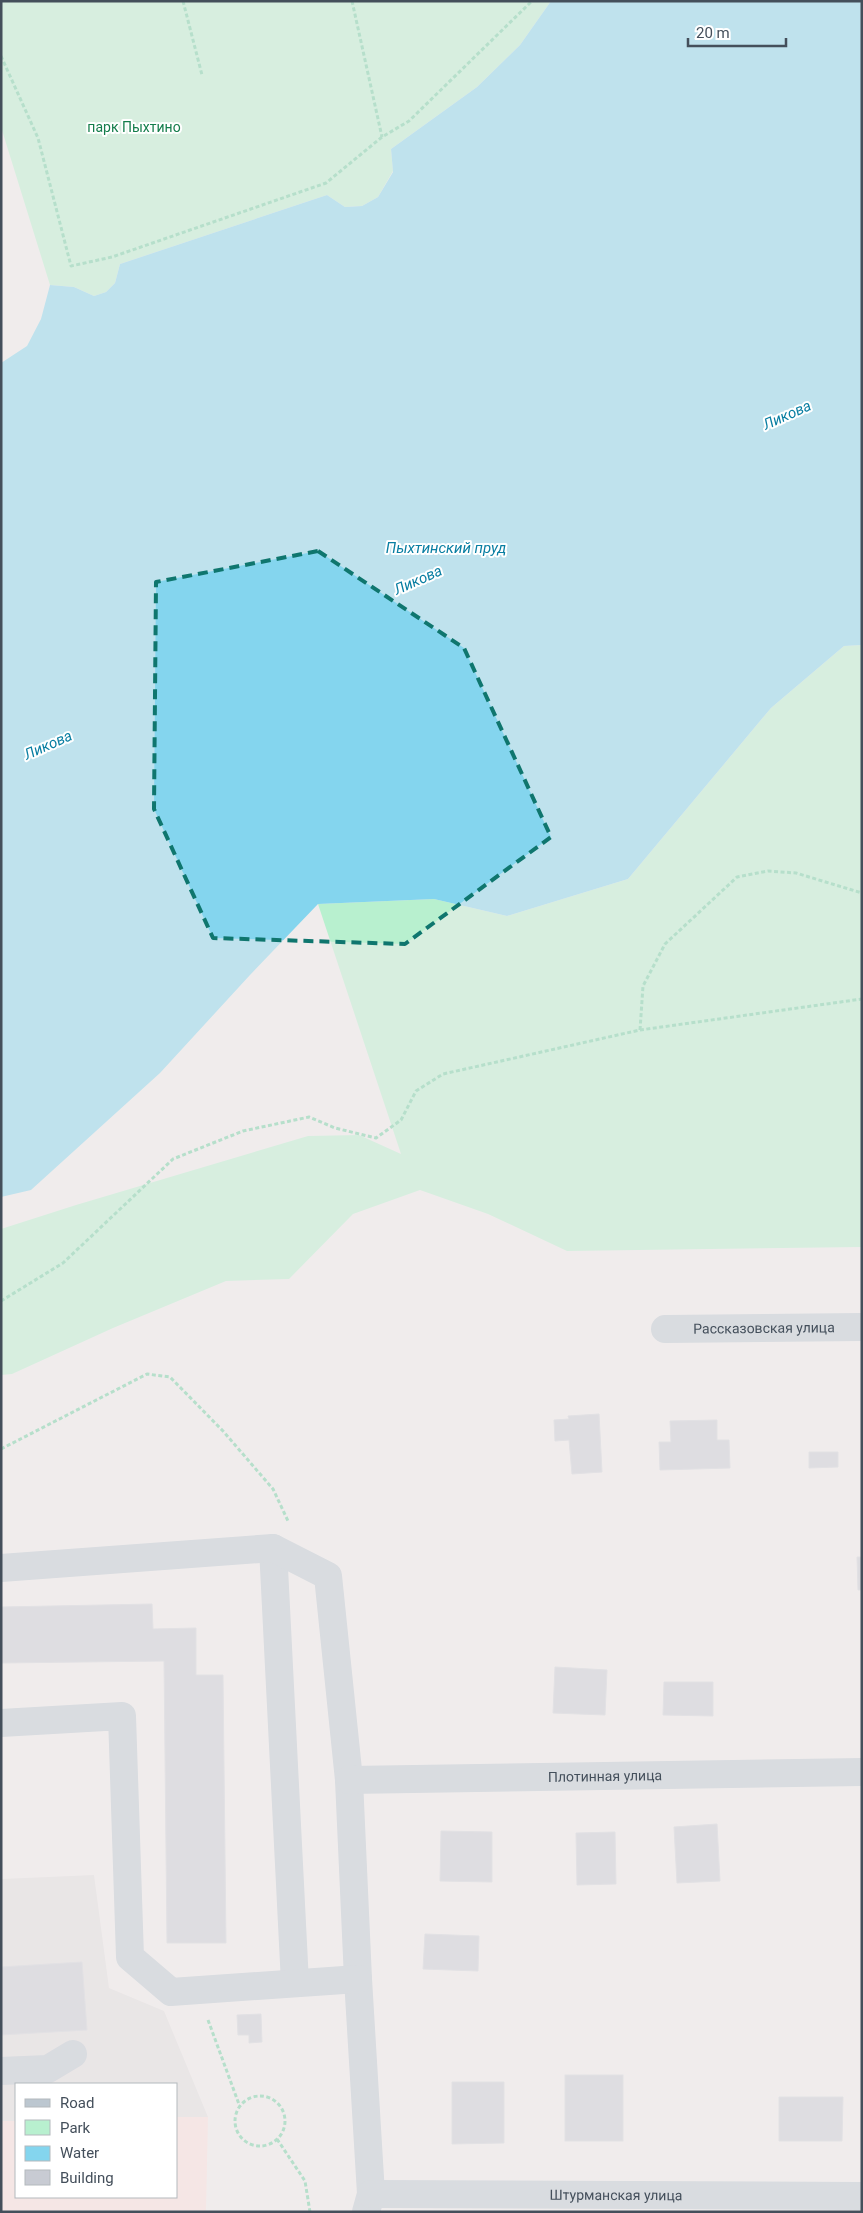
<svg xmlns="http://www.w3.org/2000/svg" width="863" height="2213" viewBox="0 0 863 2213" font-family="Roboto,sans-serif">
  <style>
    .education { fill: #e1ddde }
    .medical { fill: #fbdedb }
    .green { fill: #b8f0cf }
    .water { fill: #84d5ee }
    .building { fill: #c8cbd3; stroke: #d0d2d9 }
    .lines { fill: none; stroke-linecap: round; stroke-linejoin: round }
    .path { stroke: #70cea2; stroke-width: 3; stroke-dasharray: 4 2.5; stroke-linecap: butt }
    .minor { stroke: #bcc7d0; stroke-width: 28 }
    .marked { fill: none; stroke: #0f766e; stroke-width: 4; stroke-dasharray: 10 6; stroke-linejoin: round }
    .labels { text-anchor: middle; stroke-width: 4; stroke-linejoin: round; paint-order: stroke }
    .park-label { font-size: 14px; fill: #147d4b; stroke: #fff }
    .street-label { font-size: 14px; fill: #444f5b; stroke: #fff }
    .water-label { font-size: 15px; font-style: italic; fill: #087ea2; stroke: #fff }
  </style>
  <rect width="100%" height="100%" fill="#f0ecec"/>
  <path class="education" d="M94,1875L109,1988L164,2011L208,2117H176V2084H16V2122H1V1879Z"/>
  <path class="medical" d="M176,2117H208L206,2212H1V2121H16V2197H176Z"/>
  <g class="green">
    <path d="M1,1H551L520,45L477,87L391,149L393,171L378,197L362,206L345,207L327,195L120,264L115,283L106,292L94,296L74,287L50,285L1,127Z"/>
    <path d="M862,645V1247L567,1251L488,1214L420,1190L353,1214L289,1279L226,1281L113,1328L12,1374L1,1375V1229L76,1205L308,1136L359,1135L401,1154L318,904L434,899L507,916L628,879L771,708L844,646Z"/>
  </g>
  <path class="water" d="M551,1H862V645L844,646L771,708L628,879L507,916L434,899L318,904L250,975L160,1073L31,1190L1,1197V363L27,346L41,319L50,285L74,287L94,296L106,292L115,283L120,264L327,195L345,207L362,206L378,197L393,172L391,149L477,87L520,45Z"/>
  <g class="building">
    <path d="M599,1414L602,1472L572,1474L569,1440L555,1441L554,1420L569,1419L568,1416Z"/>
    <path d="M717,1420V1440H729L730,1468L660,1470L659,1442H671L670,1421Z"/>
    <path d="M809,1452H838V1467L809,1468Z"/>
    <path d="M857,1557H862V1590H858Z"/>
    <path d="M152,1604L153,1629L196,1628V1675H223L226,1943H167L164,1661L1,1663V1607Z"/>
    <path d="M555,1667L607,1670L605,1715L553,1713Z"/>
    <path d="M664,1682H713V1716L663,1715Z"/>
    <path d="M717,1824L720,1881L677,1883L674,1827Z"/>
    <path d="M441,1831L492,1832V1882L440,1881Z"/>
    <path d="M615,1832L616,1884L577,1885L576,1833Z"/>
    <path d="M425,1934L479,1936L478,1971L423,1969Z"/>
    <path d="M82,1962L87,2030L1,2035V1967Z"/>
    <path d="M261,2014L262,2042L249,2043V2035H238L237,2015Z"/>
    <rect x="565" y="2075" width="58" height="66"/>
    <path d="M452,2082H504V2143L452,2144Z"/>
    <path d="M779,2097H843L842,2141H779Z"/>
  </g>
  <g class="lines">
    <g class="path">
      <path d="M183,1L202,75"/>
      <path d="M352,1L382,137"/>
      <path d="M1,56L38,138L71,266L112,257L326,183L382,137L409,121L532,1"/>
      <path d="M640,1030L643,986L665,944L737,877L768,871L796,873L862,893"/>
      <path d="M1,1301L63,1263L173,1159L243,1131L309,1117L335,1128L376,1138L401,1120L416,1091L443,1074L640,1030L862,999"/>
      <path d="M1,1449L147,1374L170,1377L223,1431L273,1489L288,1521"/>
      <path d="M208,2020L240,2107"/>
      <circle cx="260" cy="2121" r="25"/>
      <path d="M277,2139L305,2181L310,2212"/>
    </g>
    <g class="minor">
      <path id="s1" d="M665,1329L862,1327"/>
      <path d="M273,1548L295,1983"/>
      <path d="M1,1568L273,1548L328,1576L349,1780L358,1979L371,2194L366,2212"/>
      <path d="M1,1723L122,1716L130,1957L171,1992L358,1979"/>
      <path id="s2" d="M349,1780L862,1772"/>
      <path d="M1,2071L48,2069L73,2054"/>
      <path id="s3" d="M371,2194L862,2196"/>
    </g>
  </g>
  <path d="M0 0H863V2213H0ZM318,551L464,648L551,837L405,944L213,938L154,809L156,582Z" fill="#f0ecec" fill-opacity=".55" fill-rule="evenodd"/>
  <path class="marked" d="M318,551L464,648L551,837L405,944L213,938L154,809L156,582Z"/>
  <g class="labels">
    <g class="park-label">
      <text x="134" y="132">парк Пыхтино</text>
    </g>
    <g class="street-label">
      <text dy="5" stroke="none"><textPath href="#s1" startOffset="99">Рассказовская улица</textPath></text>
      <text dy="5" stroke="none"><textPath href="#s2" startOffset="256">Плотинная улица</textPath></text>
      <text dy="5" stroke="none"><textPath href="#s3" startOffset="245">Штурманская улица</textPath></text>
    </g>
    <g class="water-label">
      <text transform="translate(787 415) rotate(-24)" y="5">Ликова</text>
      <text x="446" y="553">Пыхтинский пруд</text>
      <text transform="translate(418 580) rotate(-24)" y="5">Ликова</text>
      <text transform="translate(48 745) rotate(-24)" y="5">Ликова</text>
    </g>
  </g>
  <rect width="863" height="2213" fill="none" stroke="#444f5b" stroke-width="5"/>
  <rect x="15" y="2083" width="162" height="115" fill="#ffffff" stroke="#b4b9bd"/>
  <rect x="25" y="2099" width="25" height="8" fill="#bcc7d0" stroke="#b4b9bd"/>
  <text x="60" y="2108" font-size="15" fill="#444f5b">Road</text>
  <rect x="25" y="2120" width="25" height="15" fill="#b8f0cf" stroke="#b4b9bd"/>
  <text x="60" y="2133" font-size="15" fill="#444f5b">Park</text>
  <rect x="25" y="2146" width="25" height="15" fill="#84d5ee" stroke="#b4b9bd"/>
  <text x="60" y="2158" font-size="15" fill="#444f5b">Water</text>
  <rect x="25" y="2170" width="25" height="15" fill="#c8cbd3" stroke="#b4b9bd"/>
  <text x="60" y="2183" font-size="15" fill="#444f5b">Building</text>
  <path d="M688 38v8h98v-8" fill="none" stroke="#444f5b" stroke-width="2.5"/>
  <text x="696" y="38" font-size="15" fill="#444f5b" stroke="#ffffff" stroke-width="4" paint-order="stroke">20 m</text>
</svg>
